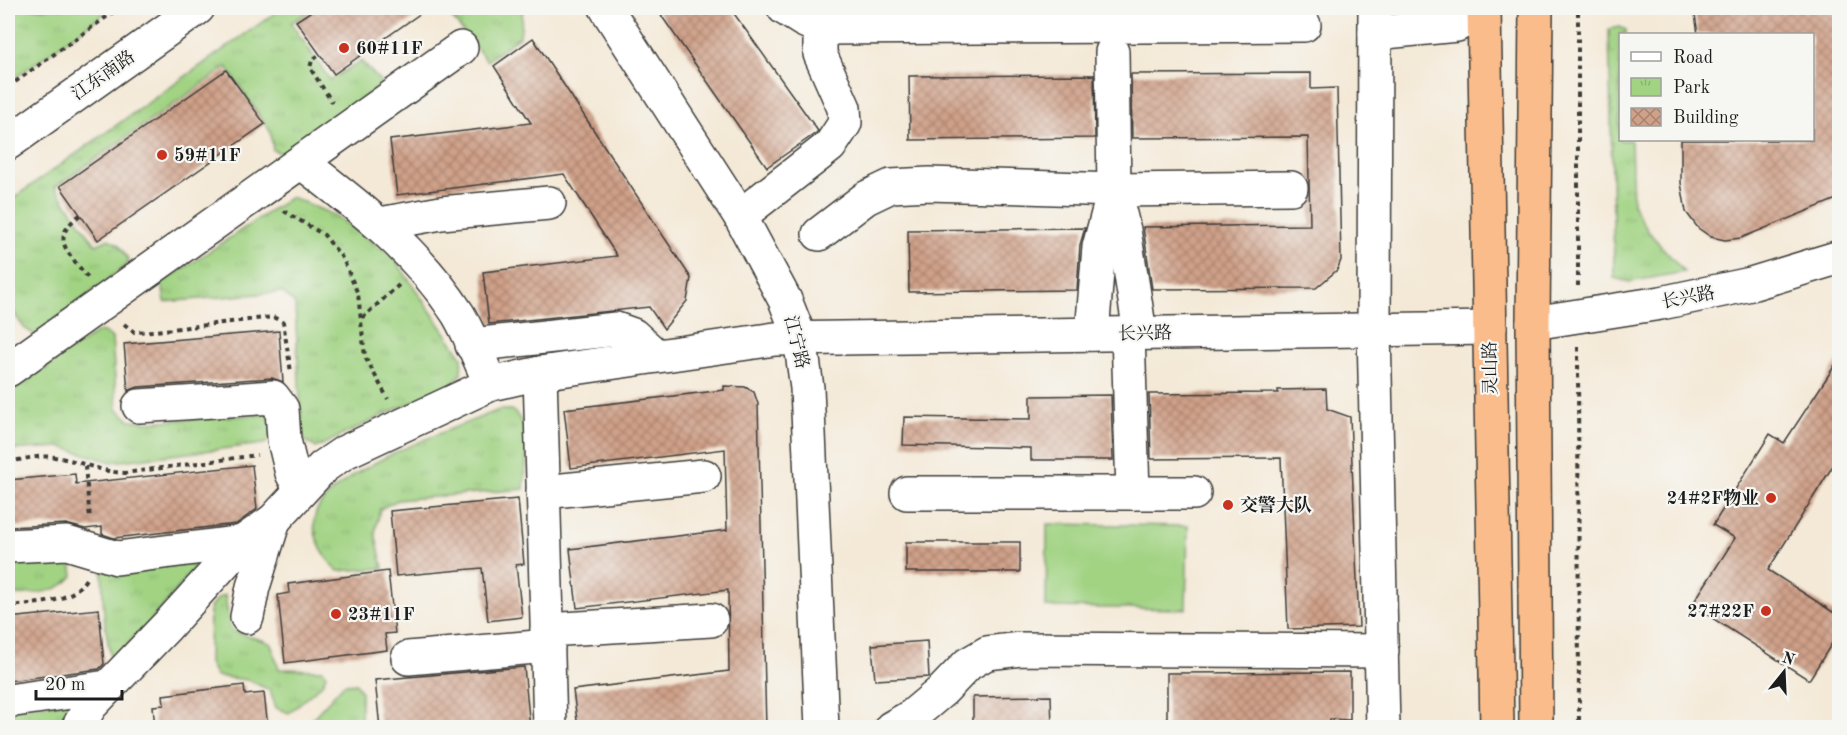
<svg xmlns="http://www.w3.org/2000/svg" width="1847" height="735" viewBox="0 0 1847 735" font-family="'Old Standard TT','Noto Serif SC',serif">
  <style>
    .park { fill: url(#park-tufts); stroke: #5e7850; stroke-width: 1.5 }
    .pitch { fill: #a1d383; stroke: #5e7850; stroke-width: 1.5 }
    .building { fill: url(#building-cross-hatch) }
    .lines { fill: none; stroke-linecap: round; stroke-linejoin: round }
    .minor-casing { stroke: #3c3b38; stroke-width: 36 }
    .highway-casing { stroke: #3c3b38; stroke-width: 36 }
    .path { stroke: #3c3b38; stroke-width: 4; stroke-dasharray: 4.5 4.5; stroke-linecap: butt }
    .minor { stroke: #fff; stroke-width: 33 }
    .highway { stroke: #f9bc8a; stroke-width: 33 }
    .poi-dot { fill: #c8321e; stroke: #f6f6f2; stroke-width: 2 }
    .labels { text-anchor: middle; stroke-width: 4.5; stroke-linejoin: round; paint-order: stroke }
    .poi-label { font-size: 18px; font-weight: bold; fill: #1c1c1c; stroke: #f6f6f2; text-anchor: start }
    .street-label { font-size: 18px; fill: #1c1c1c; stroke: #f6f6f2 }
  </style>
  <defs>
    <pattern id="park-tufts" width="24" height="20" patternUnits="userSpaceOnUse" patternTransform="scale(1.5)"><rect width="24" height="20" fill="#a1d383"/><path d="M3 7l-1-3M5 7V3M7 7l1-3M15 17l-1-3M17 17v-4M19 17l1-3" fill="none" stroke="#8ab571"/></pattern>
    <pattern id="building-cross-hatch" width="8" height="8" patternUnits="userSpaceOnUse" patternTransform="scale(1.5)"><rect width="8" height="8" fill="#d0a189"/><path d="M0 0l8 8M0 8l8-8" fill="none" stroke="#a8826f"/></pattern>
  </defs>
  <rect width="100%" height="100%" fill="#f6f6f2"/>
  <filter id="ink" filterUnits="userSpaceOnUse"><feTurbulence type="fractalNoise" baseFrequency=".0167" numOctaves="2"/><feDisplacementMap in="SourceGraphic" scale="12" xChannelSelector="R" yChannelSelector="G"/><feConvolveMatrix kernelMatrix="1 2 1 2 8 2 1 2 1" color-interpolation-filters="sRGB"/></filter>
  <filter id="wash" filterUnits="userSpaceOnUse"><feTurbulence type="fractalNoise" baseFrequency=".008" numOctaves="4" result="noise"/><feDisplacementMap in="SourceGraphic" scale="24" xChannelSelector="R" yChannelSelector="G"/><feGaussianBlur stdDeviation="1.35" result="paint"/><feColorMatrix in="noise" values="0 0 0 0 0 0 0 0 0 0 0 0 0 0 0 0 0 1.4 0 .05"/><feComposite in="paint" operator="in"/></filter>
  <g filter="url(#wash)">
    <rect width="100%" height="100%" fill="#f4e9d7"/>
    <g class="park">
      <path d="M8,8H112L8,83Z"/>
      <path d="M282,8H313L291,23L330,80L361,61L380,81V86L285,155L273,150L270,131L227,67L55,187L96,245L109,239L119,245L128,259L127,265L35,335L24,328L8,304V202Z"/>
      <path d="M444,8H523L520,36L487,61Z"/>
      <path d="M1620,27L1626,30V34H1620V140H1631L1633,205L1648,231L1684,272L1629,282L1614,278V268L1609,29Z"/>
      <path d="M291,197L334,215L394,258L462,357L461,374L450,388L398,408L316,448L302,439L295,304L282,292L165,302L162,283Z"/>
      <path d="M99,331L106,333L112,338L117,409L130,420L148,422L269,414L272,440L263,444L112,462L61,447L8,450V393Z"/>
      <path d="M499,410H512C535,429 525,461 524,489L398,500L380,509L375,533L383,568L338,571C322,556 305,526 320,505C350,463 450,430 499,410Z"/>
      <path d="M8,557L71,560L73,576C58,595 30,593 8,596Z"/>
      <path d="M191,561L194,569L148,624L111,660L104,617L102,570Z"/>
      <path d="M225,595L230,628C243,638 257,636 271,644L279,669L323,670L326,675L322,684L289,713L276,708L270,690L248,680L216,676L209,663L210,608L218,598Z"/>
      <path d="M356,683L361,692V727H309L310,721L344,684Z"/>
      <path d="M73,702L67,727L8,728V708Z"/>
    </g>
    <path class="pitch" d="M1047,524L1188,526L1186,609L1046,607Z"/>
    <g id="blocks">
      <g class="building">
        <path d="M316,8H428L334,74L296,21Z"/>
        <path d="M656,8H730L818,131L816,133L767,167Z"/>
        <path d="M1694,8H1839V198L1741,238L1725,240L1711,237L1698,228L1686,212L1681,183V140H1812V34H1698Z"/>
        <path d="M533,38L691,278L687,301L664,329L649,307L489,324L483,272L617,256L564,174L397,195L390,140L531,123L494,66Z"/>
        <path d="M226,70L265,124L98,240L60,186Z"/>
        <path d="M1311,73V89L1337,88L1341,260L1337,270L1316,288L1152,289L1143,227L1310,225L1308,137L1132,138L1131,74Z"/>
        <path d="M1094,75L1095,138L910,140L909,76Z"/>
        <path d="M1085,228L1080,245L1077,290L909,292L908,230Z"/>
        <path d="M279,331L283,382L272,378L138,387L128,391L124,344Z"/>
        <path d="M1839,359V456L1768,570L1839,616V632L1809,680L1692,605L1735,538L1713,525L1770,434L1784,443Z"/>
        <path d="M724,386L745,387L754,392L758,404L766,728H578L573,690L729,671L728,590L577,608L570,549L727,530L725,449L571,468L564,409L724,390Z"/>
        <path d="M1326,389L1327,409L1350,417L1359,627L1288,629L1281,458L1151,459L1149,394L1278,393V390Z"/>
        <path d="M1111,395L1113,460H1031V448L903,445L904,417L1031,419V396Z"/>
        <path d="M252,465L257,509L236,524L114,538L102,534V527L85,529L66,524L8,527V480L75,474L76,484Z"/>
        <path d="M518,499L524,564L516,565L522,617L488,621L482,568L396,576L390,511Z"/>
        <rect x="906" y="542" width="114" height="30"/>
        <path d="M388,571L395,633L385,634L387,650L285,663L278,595L289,593L288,584Z"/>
        <path d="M99,609L104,664L99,669L8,681V618Z"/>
        <path d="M927,641L929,677L875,680L872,645Z"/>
        <path d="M524,667L530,728H380L375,680Z"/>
        <path d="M1350,672V720L1330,719V728H1167V673Z"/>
        <path d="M244,685L245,695L264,693L268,728H155L153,706L164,705L163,695Z"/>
        <path d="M1051,696L1052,728H973V697Z"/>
      </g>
    </g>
  </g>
  <g filter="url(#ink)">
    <use href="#blocks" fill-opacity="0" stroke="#3c3b38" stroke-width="1.5"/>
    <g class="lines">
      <defs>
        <g id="minor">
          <path d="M606,8L740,216L785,300L800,338L807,388L822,728"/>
          <path d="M1375,8L1374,330L1383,728"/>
          <path d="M820,28L1304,25"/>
          <path d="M1375,33L1457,25"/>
          <path d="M1112,52L1114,190L1124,230L1140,333"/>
          <path d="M8,143L198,8"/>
          <path d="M301,162C360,207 417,251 458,314C471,336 480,362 491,384"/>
          <path d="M740,216L830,146L845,123L844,108L820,54V28L803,20L784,8"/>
          <path d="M380,224L441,213L549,203"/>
          <path d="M819,234L866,198L891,186L929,184L1114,190L1291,188"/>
          <path d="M1533,323L1661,303L1751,284L1840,257"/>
          <path d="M1128,333L1133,493"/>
          <path d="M1092,334L1099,247L1114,191"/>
          <path d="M472,345L616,329L633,335L655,355"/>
          <path d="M8,370L461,48"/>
          <path d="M540,373L550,728"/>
          <path d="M139,406L273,397L282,409L284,440L292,473L301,490"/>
          <path d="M543,492L704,476"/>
          <path d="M907,493H1194"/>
          <path d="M8,546L67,543L117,558L243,542"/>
          <path d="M247,617L253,587L274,520"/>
          <path d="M547,630L711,620"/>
          <path d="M408,658L548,646"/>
          <path d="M8,701L107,687"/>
          <path d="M78,728L90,706L167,626L243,542L274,520L323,467L345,452L491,384L540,373L775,339L1490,328"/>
          <path d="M891,728L912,716L943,690L968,664L987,653L1021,649L1382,651"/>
        </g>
        <g id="highway">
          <path d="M1484,8L1497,728"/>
          <path d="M1536,728L1533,323L1536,8"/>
        </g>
      </defs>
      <use href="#minor" class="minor-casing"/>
      <use href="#highway" class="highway-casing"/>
      <g class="path">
        <path d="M318,56L312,60L310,68L332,102"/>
        <path d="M8,87L119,8"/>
        <path d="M284,211L324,235L343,259L358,294L365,357L388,399"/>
        <path d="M80,215C48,239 69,253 88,278"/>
        <path d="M1578,286V8"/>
        <path d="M362,318L399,285"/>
        <path d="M124,324L134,332L155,331L273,317L283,322L291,372"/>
        <path d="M1578,347L1579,728"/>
        <path d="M8,462C25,459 42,454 60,458C83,462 100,472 125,473L257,455"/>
        <path d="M85,466L90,519"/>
        <path d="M8,606C35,603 69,605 86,579"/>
      </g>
      <use href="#minor" class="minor"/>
      <use href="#highway" class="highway"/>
    </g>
  </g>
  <g class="poi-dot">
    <circle cx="344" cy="48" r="6"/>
    <circle cx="162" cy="155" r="6"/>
    <circle cx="1771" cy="498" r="6"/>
    <circle cx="1228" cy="505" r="6"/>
    <circle cx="1766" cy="611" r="6"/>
    <circle cx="336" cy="614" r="6"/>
  </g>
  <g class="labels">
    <g class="poi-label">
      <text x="356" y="54">60#11F</text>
      <text x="174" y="161">59#11F</text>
      <text x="1759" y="504" text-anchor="end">24#2F物业</text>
      <text x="1240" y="511">交警大队</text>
      <text x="1754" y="617" text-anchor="end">27#22F</text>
      <text x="348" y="620">23#11F</text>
    </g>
    <g class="street-label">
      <text transform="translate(103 75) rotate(-35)" y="6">江东南路</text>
      <text transform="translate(1688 297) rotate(-11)" y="6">长兴路</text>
      <text transform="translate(1145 333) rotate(-1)" y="6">长兴路</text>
      <text transform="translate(797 342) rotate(76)" y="6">江宁路</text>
      <text transform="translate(1490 368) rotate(-91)" y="6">灵山路</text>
    </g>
  </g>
  <rect width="1847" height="735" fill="none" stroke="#f6f6f2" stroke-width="30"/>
  <rect x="1619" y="33" width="195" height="108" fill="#f6f6f2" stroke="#9f9f9c" stroke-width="1.5"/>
  <rect x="1631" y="52" width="30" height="9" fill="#ffffff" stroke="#9f9f9c" stroke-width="1.5"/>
  <text x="1673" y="63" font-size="18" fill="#1c1c1c">Road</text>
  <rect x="1631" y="78" width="30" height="18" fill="url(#park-tufts)" stroke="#9f9f9c" stroke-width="1.5"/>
  <text x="1673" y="93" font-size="18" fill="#1c1c1c">Park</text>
  <rect x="1631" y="108" width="30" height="18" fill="url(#building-cross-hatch)" stroke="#9f9f9c" stroke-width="1.5"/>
  <text x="1673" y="123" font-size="18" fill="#1c1c1c">Building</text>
  <g transform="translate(1784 672) rotate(18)" stroke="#f6f6f2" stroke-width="4.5" paint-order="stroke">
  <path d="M0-4.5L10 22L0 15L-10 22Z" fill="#1c1c1c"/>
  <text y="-9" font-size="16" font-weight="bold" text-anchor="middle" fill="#1c1c1c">N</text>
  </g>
  <path d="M36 690v9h86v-9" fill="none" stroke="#1c1c1c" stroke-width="3"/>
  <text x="45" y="690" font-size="18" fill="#1c1c1c" stroke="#f6f6f2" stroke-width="4.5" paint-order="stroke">20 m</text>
</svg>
